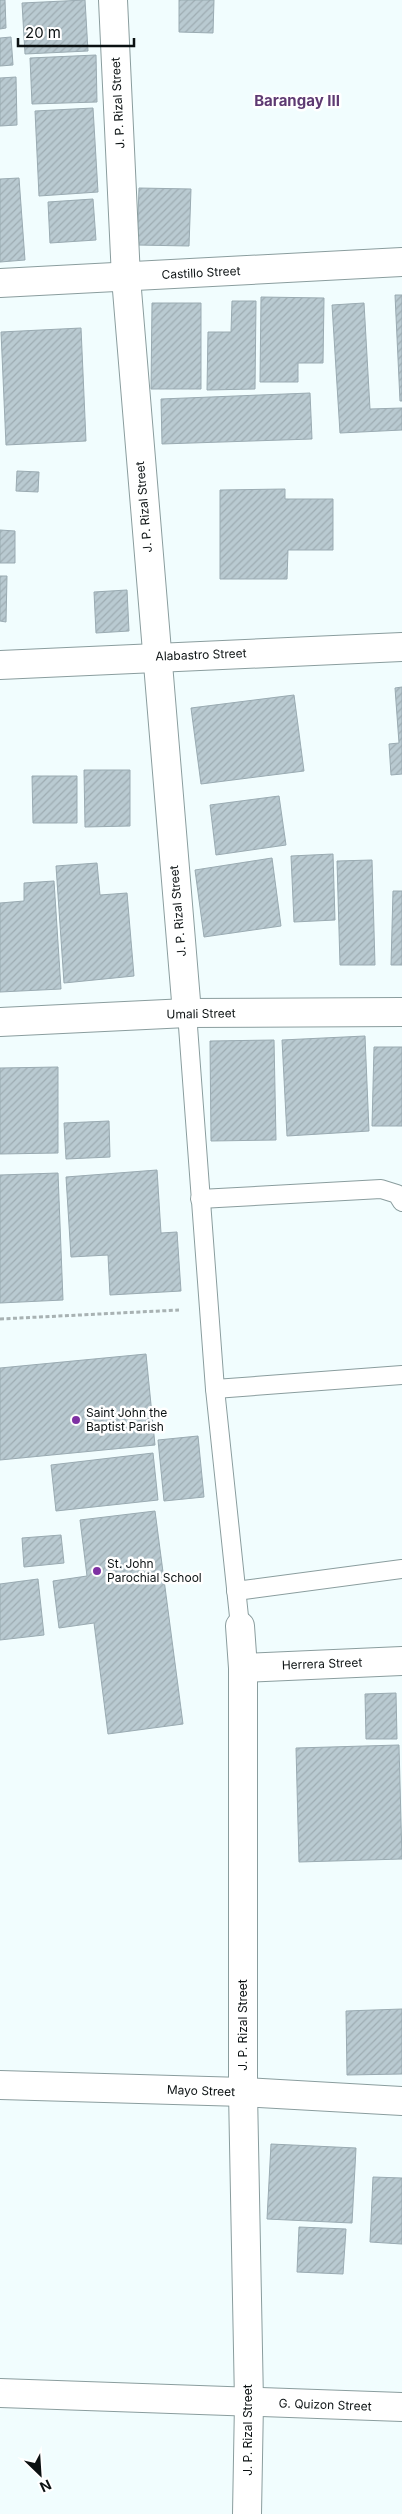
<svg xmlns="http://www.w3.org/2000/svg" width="402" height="2514" viewBox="0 0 402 2514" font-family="Inter,sans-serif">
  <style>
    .building { fill: url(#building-hatch); stroke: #9aabb2 }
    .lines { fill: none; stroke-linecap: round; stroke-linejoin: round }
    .lane-casing { stroke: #8a9d9e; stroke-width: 20 }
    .street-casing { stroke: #8a9d9e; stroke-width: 30 }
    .secondary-casing { stroke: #8a9d9e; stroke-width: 30 }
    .path { stroke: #a8b2b3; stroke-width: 3; stroke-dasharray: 4 2.5; stroke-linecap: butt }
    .lane { stroke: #fff; stroke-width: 18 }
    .street { stroke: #fff; stroke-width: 28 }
    .secondary { stroke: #fff; stroke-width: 28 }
    .poi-dot { fill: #7e31a3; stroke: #fff; stroke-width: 2 }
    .labels { text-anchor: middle; stroke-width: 5; stroke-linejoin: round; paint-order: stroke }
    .street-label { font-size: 12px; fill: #0b1112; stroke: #fff }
    .poi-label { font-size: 12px; fill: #0b1112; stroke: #fff; text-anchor: start }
    .quarter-label { font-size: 15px; font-weight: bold; fill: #5e3a72; stroke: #fff }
  </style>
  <defs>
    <pattern id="building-hatch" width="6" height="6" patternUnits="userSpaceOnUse" patternTransform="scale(1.25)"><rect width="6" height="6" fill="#b9cad1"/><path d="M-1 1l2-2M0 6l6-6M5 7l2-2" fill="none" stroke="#9eacb2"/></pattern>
  </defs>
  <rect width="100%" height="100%" fill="#f1fdfe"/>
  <g class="building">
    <path d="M0,0H5L6,28L0,29Z"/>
    <path d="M85,0L88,51L25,54L22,3Z"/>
    <path d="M179,0H214L213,33L179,32Z"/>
    <path d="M11,37L13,65L0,66V38Z"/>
    <path d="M96,55L97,102L32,104L30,58Z"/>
    <path d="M16,77L17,125L0,126V78Z"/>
    <path d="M93,108L98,192L39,196L35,111Z"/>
    <path d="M19,178L25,260L0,262V179Z"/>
    <path d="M139,188L191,189L189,246L137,245Z"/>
    <path d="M93,199L96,240L50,243L48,202Z"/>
    <path d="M395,295H402V401H400Z"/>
    <path d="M261,297L324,298L323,363H298V382H260Z"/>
    <path d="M232,301H256L255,389L207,390L208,332H231Z"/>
    <path d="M152,303H201V389H151Z"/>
    <path d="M364,303L370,409L402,408V430L340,433L332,305Z"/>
    <path d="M81,328L86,441L6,445L1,332Z"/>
    <path d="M310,393L312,439L162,444L161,399Z"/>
    <path d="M17,471L39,472L38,492L16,491Z"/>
    <path d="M285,489V499H333V550H288L287,579H220V490Z"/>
    <path d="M0,530L15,531V563H0Z"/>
    <path d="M0,576H7L6,622L0,621Z"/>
    <path d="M127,590L129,631L96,633L94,592Z"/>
    <path d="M402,687V774L391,775L389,744L399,743L395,688Z"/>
    <path d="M294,695L304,771L201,784L191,708Z"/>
    <path d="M84,770H130V826L85,827Z"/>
    <path d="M32,776H77V823H33Z"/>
    <path d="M279,796L286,845L216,855L210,805Z"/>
    <path d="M333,854L335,920L294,922L291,856Z"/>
    <path d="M272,858L281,926L204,937L195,870Z"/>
    <path d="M372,860L375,965H340L337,861Z"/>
    <path d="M97,863L100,895L127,893L134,976L64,983L56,866Z"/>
    <path d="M54,881L61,989L0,992V903L24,901V883Z"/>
    <path d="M393,891H402V965H391Z"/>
    <path d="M365,1036L369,1131L287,1136L282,1040Z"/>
    <path d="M274,1040L276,1140L211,1141L210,1041Z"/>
    <path d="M374,1047H402V1126H372Z"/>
    <path d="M58,1067V1153L0,1154V1068Z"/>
    <path d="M109,1121L110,1157L66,1159L64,1123Z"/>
    <path d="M157,1170L161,1233L177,1232L181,1291L110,1295L108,1255L71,1257L66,1177Z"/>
    <path d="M58,1173L63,1300L0,1303V1175Z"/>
    <path d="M146,1354L155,1445L0,1460V1368Z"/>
    <path d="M198,1436L204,1497L164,1501L158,1440Z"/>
    <path d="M153,1453L158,1500L56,1511L51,1465Z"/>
    <path d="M155,1511L183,1724L108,1734L94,1623L59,1628L53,1581L87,1576L80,1520Z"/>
    <path d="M61,1535L64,1563L24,1567L22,1538Z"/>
    <path d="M38,1579L44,1635L0,1640V1584Z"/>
    <path d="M396,1693L397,1739H366L365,1694Z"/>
    <path d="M399,1745L402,1859L299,1862L296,1748Z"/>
    <path d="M402,2009V2074L347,2075L346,2011Z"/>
    <path d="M271,2144L356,2148L352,2223L267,2219Z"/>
    <path d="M373,2177L402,2178V2244L370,2242Z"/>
    <path d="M299,2227L346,2229L343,2274L297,2272Z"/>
  </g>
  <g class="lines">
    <defs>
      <g id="lane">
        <path d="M187,1013L215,1389L240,1626"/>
        <path d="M200,1199L381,1189L397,1194L402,1202"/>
        <path d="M215,1389L402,1375"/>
        <path d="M236,1591L402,1569"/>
      </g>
      <g id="street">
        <path d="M113,0L126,278L187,1013"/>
        <path d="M0,283L402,262"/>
        <path d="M0,665L402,647"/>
        <path d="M0,1022L187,1013L402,1012"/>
        <path d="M240,1626L243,1668V2092L249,2402L247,2514"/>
        <path d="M243,1668L402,1661"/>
        <path d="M0,2393L402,2407"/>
      </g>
      <path id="secondary" d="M0,2085L243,2092L402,2101"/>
    </defs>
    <use href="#lane" class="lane-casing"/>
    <use href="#street" class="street-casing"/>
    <use href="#secondary" class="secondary-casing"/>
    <path class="path" d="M0,1319L179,1310"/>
    <use href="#lane" class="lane"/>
    <use href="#street" class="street"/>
    <use href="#secondary" class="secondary"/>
  </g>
  <g class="poi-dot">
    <circle cx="76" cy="1420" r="5"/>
    <circle cx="97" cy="1571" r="5"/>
  </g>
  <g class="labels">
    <g class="street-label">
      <text transform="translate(118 103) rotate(-93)" y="4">J. P. Rizal Street</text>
      <text transform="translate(201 273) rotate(-3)" y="4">Castillo Street</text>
      <text transform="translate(144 507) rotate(-95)" y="4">J. P. Rizal Street</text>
      <text transform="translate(201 655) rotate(-2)" y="4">Alabastro Street</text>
      <text transform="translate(178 911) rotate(-95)" y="4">J. P. Rizal Street</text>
      <text transform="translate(201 1014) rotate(-1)" y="4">Umali Street</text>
      <text transform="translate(322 1664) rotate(-2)" y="4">Herrera Street</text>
      <text transform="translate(243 2025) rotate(-90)" y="4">J. P. Rizal Street</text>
      <text transform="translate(201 2091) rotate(2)" y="4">Mayo Street</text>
      <text transform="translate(325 2405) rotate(2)" y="4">G. Quizon Street</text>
      <text transform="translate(248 2430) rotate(-90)" y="4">J. P. Rizal Street</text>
    </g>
    <g class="poi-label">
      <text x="86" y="1417">Saint John the<tspan x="86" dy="14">Baptist Parish</tspan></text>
      <text x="107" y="1568">St. John<tspan x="107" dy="14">Parochial School</tspan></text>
    </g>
    <g class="quarter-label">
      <text x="297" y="106">Barangay III</text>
    </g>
  </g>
  <g transform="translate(40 2474) rotate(155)" stroke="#ffffff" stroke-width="4" paint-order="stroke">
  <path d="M0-4L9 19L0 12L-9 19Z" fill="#0b1112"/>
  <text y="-8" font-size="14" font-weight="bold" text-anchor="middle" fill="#0b1112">N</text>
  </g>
  <path d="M18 38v8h116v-8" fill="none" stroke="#0b1112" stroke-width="2.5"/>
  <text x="25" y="38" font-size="15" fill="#0b1112" stroke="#ffffff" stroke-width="4" paint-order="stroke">20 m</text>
</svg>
